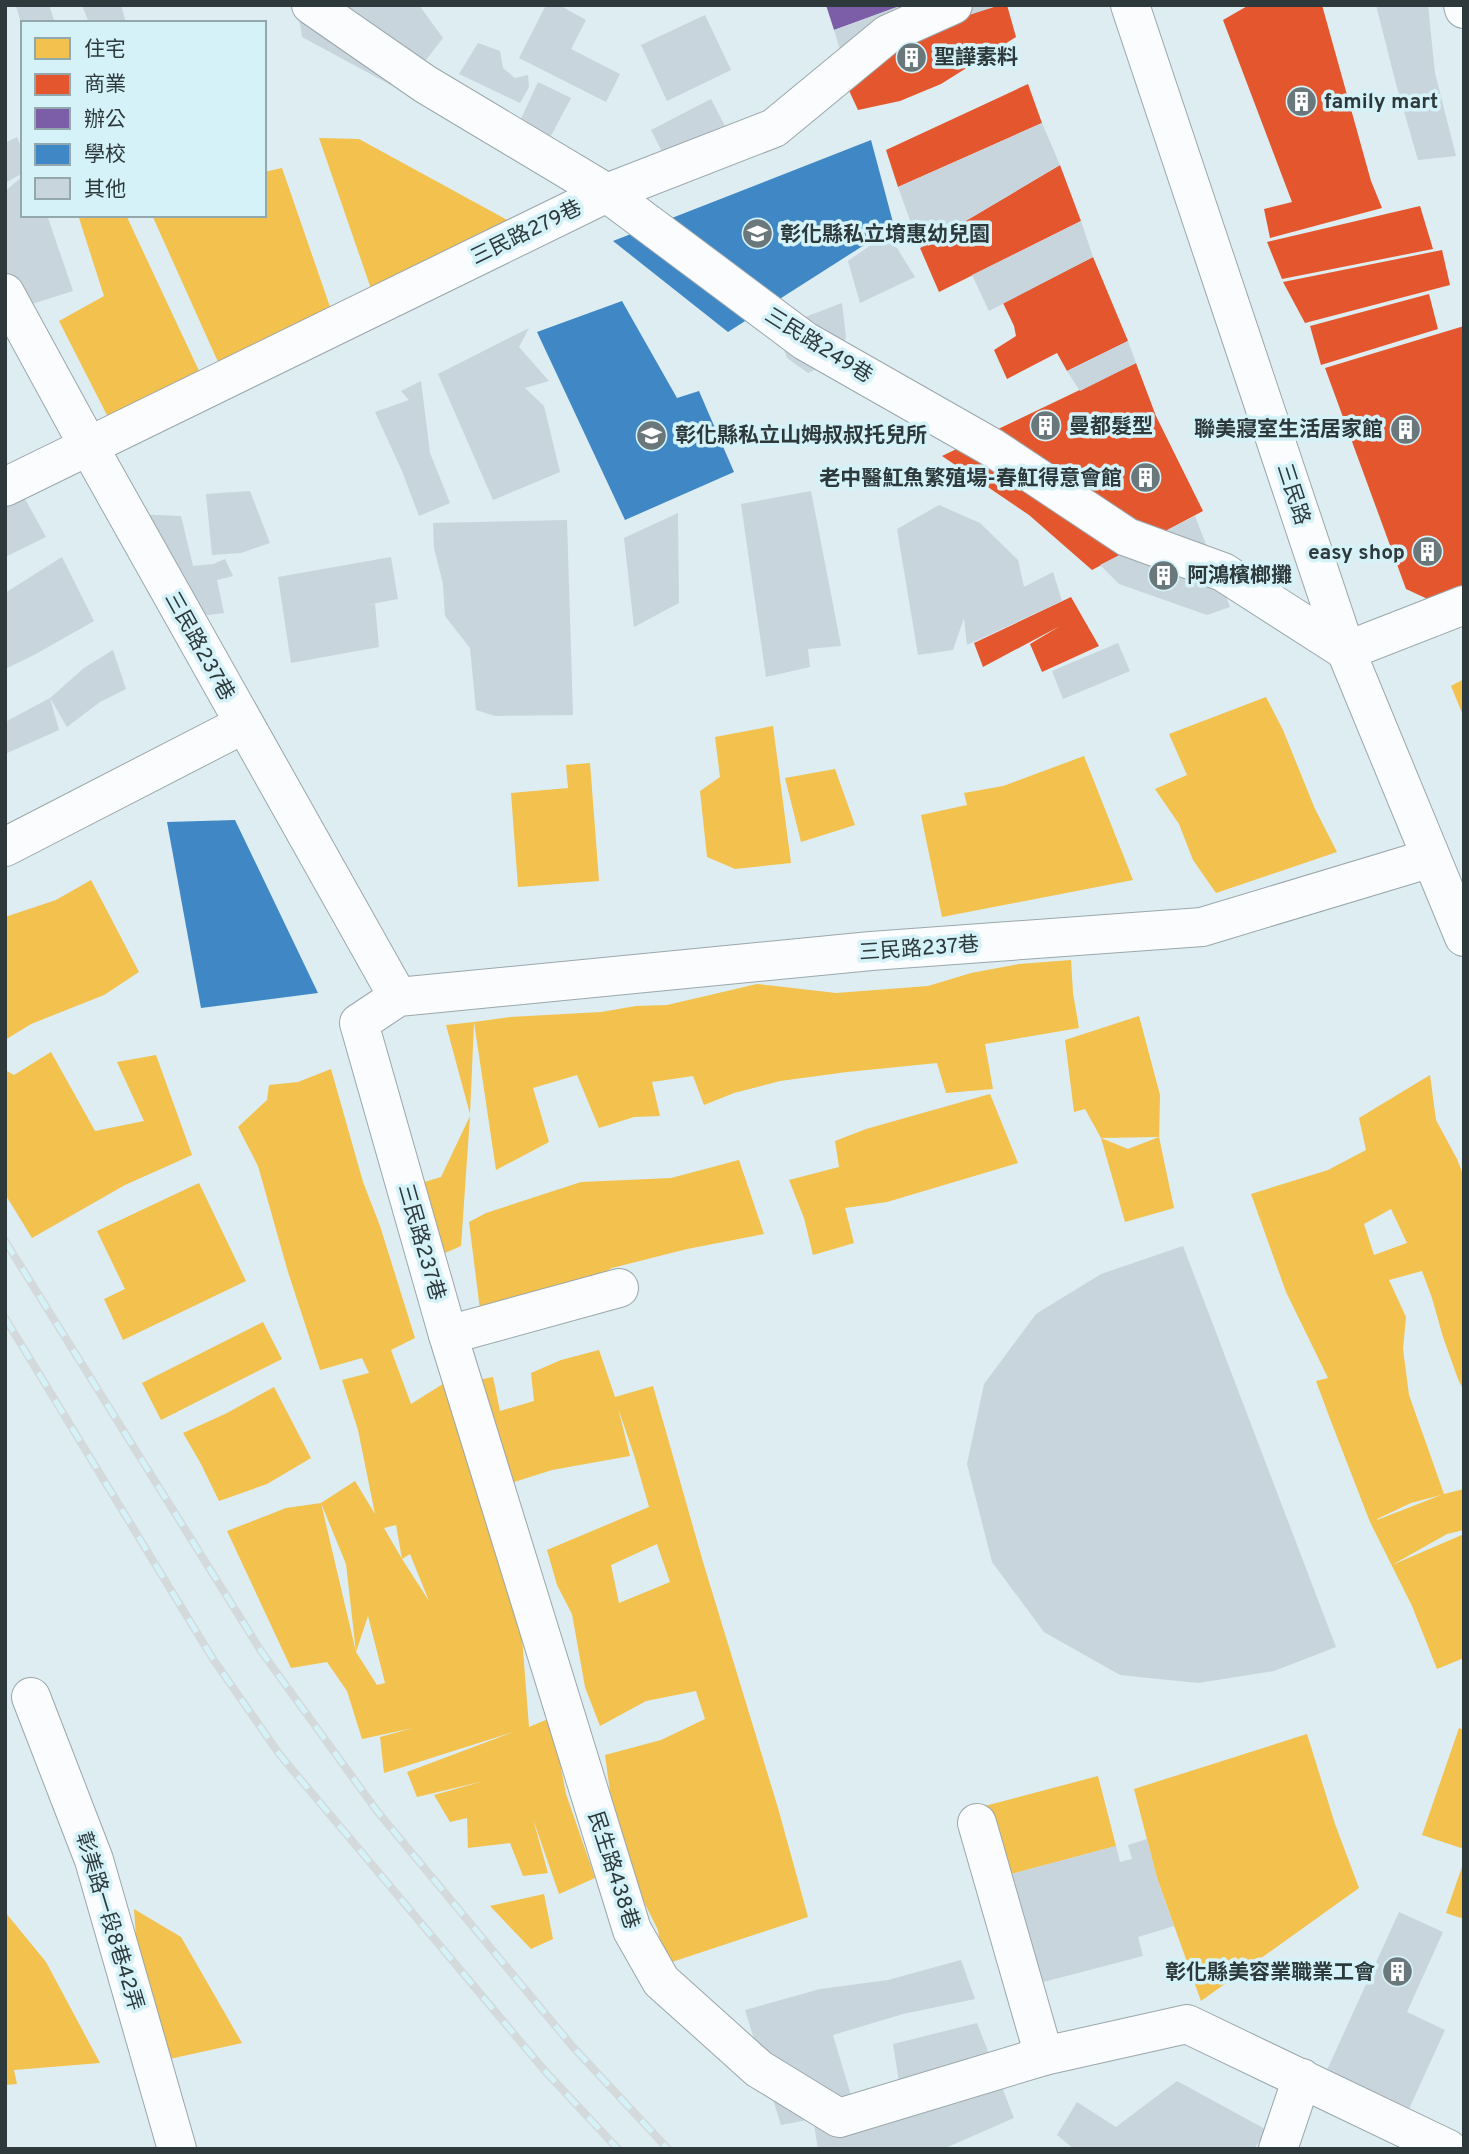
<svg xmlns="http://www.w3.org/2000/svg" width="1469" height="2154" viewBox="0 0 1469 2154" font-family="Overpass,'Noto Sans TC',sans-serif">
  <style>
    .homes { fill: #f2c14e; fill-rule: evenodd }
    .shops { fill: #e4572e }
    .offices { fill: #7b5ea7 }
    .schools { fill: #3f88c5 }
    .building { fill: #c8d5dc }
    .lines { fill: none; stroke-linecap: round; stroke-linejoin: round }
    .minor-casing { stroke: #9ba7ab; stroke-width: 40 }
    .minor { stroke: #fafcfd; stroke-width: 38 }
    .rail-casing { stroke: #d4d9db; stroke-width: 8 }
    .rail { stroke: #d5f2f9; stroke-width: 5; stroke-dasharray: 16; stroke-linecap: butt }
    .labels { text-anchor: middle; stroke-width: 7; stroke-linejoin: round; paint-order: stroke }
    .poi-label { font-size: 21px; font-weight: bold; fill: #2d393b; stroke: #d5f2f9; text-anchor: start }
    .street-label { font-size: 21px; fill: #2d393b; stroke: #d5f2f9 }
  </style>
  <rect width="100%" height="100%" fill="#ddedf1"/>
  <g class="homes">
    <path d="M319,138L359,139L533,234L379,312Z"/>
    <path d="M282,168L338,330L223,373L152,215H264V172Z"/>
    <path d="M78,215H126L200,373L111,423L59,321L104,296Z"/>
    <path d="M1464,679V718L1451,686Z"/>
    <path d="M1266,697L1283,730L1315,809L1337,852L1216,893L1193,860L1179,824L1155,789L1187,775L1169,734Z"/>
    <path d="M773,726L791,863L735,869L707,857L700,791L720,777L715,737Z"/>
    <path d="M1084,756L1133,880L942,917L921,815L967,805L964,793L1003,786Z"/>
    <path d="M590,763L599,881L518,887L511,793L568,788L566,765Z"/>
    <path d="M835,769L855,825L801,842L785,778Z"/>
    <path d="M91,880L139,972L104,995L31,1024L5,1040V917L56,900Z"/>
    <path d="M1071,960L1073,993L1079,1028L985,1044L993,1089L946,1093L937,1063L847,1072L780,1081L734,1093L704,1105L693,1076L652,1082L660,1116L634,1117L599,1128L577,1075L533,1088L549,1142L496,1170L474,1022L510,1017L601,1012L636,1006L667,1005L757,984L836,993L928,986L971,973L1019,964Z"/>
    <path d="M1139,1016L1160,1095L1159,1137L1101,1138L1128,1149L1159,1137L1174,1208L1125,1222L1101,1138L1085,1109L1074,1112L1065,1040Z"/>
    <path d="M474,1022L470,1114L446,1025Z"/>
    <path d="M51,1052L95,1131L144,1121L117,1062L156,1055L192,1155L125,1185L32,1238L5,1194V1070L14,1075Z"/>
    <path d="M331,1069L363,1182L380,1226L415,1338L391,1350L411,1404L446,1382L520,1612L529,1727L548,1719L560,1763L566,1794L595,1878L559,1894L533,1819L548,1873L523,1876L510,1843L468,1848L467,1818L450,1822L434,1795L484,1781L417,1797L407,1772L513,1732L384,1773L380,1737L413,1728L362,1739L347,1691L327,1662L291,1668L227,1531L286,1508L321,1503L356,1652L346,1564L321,1503L355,1481L375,1514L358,1430L342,1380L369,1373L362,1358L320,1370L288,1272L258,1166L238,1127L267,1100L269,1085L298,1082ZM396,1525L402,1559L384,1528ZM410,1554L429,1601L402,1559ZM368,1616L385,1683L377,1685L356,1652Z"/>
    <path d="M1430,1075L1436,1120L1457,1159L1464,1177V1391L1458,1379L1443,1337L1432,1298L1422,1271L1389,1280L1406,1317L1403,1349L1409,1395L1444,1494L1464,1489V1530L1447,1534L1392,1565L1464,1534V1658L1437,1669L1412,1606L1370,1522L1332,1424L1316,1381L1328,1378L1286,1292L1251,1194L1328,1170L1366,1150L1359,1118ZM1391,1209L1407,1243L1374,1255L1364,1224ZM1441,1495L1377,1520V1519L1411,1503Z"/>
    <path d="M990,1094L1018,1163L887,1202L845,1208L854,1243L813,1255L804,1218L789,1180L839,1167L835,1141L866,1129Z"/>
    <path d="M470,1116L461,1246L429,1260L408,1187L441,1177Z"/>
    <path d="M739,1160L764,1234L687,1249L612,1268L564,1297L481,1318L469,1222L486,1213L581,1182L671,1178Z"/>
    <path d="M199,1183L246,1281L123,1340L104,1299L125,1289L97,1231Z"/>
    <path d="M263,1322L282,1359L161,1420L142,1383Z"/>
    <path d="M599,1350L615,1397L653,1386L703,1562L778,1808L808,1917L663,1965L658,1930L641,1896L616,1835L605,1755L661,1740L705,1719L696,1691L646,1701L600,1726L585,1687L572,1614L557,1585L547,1550L649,1507L634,1455L618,1408L630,1456L552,1470L514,1482L487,1486L468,1382L493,1377L500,1411L534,1401L531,1373L561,1360ZM657,1544L670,1582L619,1603L611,1565Z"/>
    <path d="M274,1387L311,1458L267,1484L219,1501L201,1464L183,1433L227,1413Z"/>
    <path d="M1459,1728L1464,1730V1849L1422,1835Z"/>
    <path d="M1307,1734L1335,1824L1359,1888L1201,2001L1157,1878L1134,1789Z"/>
    <path d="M1098,1776L1116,1846L1000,1877L981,1807Z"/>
    <path d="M1463,1864H1464V1919L1446,1913Z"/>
    <path d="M544,1894L553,1939L531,1949L490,1906Z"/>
    <path d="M134,1909L181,1937L242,2043L165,2060L140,1993Z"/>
    <path d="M5,1912L46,1962L100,2063L14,2070L17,2084L5,2085Z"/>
  </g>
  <g class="shops">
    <path d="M999,5H1007L1016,37L941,84L900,101L858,110L834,58Z"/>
    <path d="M1249,5H1322L1371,181L1382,208L1270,238L1264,209L1292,202L1223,20Z"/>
    <path d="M1028,84L1042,123L898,187L886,150Z"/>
    <path d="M1060,165L1081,221L939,292L920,248Z"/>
    <path d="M1420,206L1433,249L1282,279L1267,242Z"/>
    <path d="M1442,250L1450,285L1305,323L1283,282Z"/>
    <path d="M1093,257L1128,341L1067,371L1057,353L1007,379L994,350L1016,336L1014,326L1003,303Z"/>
    <path d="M1429,294L1438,329L1321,365L1310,326Z"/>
    <path d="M1464,326V590L1434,602L1406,589L1325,368Z"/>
    <path d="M1136,363L1156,416L1203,511L1092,570L1029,515L942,456Z"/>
    <path d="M1071,597L1099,646L1042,672L1030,644L1060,626L983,667L974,643Z"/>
  </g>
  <path class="offices" d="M826,5H901V6L834,30Z"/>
  <g class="schools">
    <path d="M871,140L894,226L728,332L613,241Z"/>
    <path d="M622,301L677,398L699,391L734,472L625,520L537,332Z"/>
    <path d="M235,820L318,993L201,1008L167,822Z"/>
  </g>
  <g class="building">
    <path d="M19,5H49L55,23H21L16,6Z"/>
    <path d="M82,5H121L126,23H89Z"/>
    <path d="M297,5H419L443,38L402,91L302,37Z"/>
    <path d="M546,5H559L586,20L571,49L620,74L606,102L519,58Z"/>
    <path d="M902,5H997V6L842,56L834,30Z"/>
    <path d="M1376,5H1428L1435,73L1456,156L1418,160L1396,84Z"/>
    <path d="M705,15L731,70L667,101L641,45Z"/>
    <path d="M478,43L500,51L503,68L515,78L528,75L529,87L520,103L459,74Z"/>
    <path d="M538,82L571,98L536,164L508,147Z"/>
    <path d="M711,99L739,153L679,185L651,130Z"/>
    <path d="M1042,123L1060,165L920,248L898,187Z"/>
    <path d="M17,137L23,151V173L5,183V143Z"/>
    <path d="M23,176V215H47L73,291L16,309L5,291V191Z"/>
    <path d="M1081,221L1093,257L989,311L972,275Z"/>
    <path d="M881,238L897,248L915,277L860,303L848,261Z"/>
    <path d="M842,303L846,337L840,359L808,373L787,358L776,328Z"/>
    <path d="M529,328L519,347L549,381L525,388L544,406L560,472L493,500L438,374Z"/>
    <path d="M1128,341L1136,363L1080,391L1067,371Z"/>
    <path d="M421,381L430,453L450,503L419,516L402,471L375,412L409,400L401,391Z"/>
    <path d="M15,481L46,537L5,557V485Z"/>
    <path d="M250,491L270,543L241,553L212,555L206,494Z"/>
    <path d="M811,491L841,646L808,649L810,667L766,677L741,504Z"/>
    <path d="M939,505L980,523L1018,560L1024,587L1053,572L1062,601L967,645L964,618L953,650L918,655L897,529Z"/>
    <path d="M678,513L679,603L634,627L624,538Z"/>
    <path d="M136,514L181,516L193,566L213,564L225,559L233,576L217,580L224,613L177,619Z"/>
    <path d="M1195,516L1230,607L1207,615L1119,584L1100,565Z"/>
    <path d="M567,520L573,715L495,716L476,710L470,648L445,616L443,584L434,548L433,523Z"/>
    <path d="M62,557L94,621L34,655L5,669V593Z"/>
    <path d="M391,557L398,599L367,605L375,604L379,647L291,663L278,577Z"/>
    <path d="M1118,643L1130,671L1063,699L1052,671Z"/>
    <path d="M113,650L126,689L100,702L67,727L50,698L59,730L5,754V722L50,698L84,668Z"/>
    <path d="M1183,1246L1336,1647L1274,1671L1198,1683L1120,1675L1044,1632L992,1562L967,1464L984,1384L1036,1314L1101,1274Z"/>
    <path d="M1147,1839L1157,1878L1174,1926L1138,1937L1143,1956L1028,1986L1000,1877L1116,1846L1120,1862L1132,1859L1128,1845Z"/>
    <path d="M1399,1912L1443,1932L1407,2012L1445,2030L1409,2109L1327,2070Z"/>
    <path d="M961,1960L975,1999L903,2014L833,2035L856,2112L900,2088L893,2044L977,2023L1014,2118L943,2149H818L813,2119L781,2125L745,2010L820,1989L888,1980Z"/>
    <path d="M1177,2081L1267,2130L1254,2149H1074L1057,2135L1077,2102L1116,2127Z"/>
  </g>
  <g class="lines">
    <defs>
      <g id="minor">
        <path d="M311,5L425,84L607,193L805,341L993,448L1127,537L1223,572L1346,651L1464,605"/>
        <path d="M1130,5L1346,651L1464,937"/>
        <path d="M1463,5L1464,9"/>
        <path d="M5,293L89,447L398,997"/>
        <path d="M5,487L607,193L774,128L888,34L953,5"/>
        <path d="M5,847L244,724"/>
        <path d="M619,1288L448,1335L359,1023L398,997L871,951L1202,927L1431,858"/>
        <path d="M448,1335L632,1930L661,1981L759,2069L839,2118L1044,2056L1187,2024L1448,2149"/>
        <path d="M31,1697L94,1860L177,2149"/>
        <path d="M977,1823L1044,2056"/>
        <path d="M1278,2149L1302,2078"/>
      </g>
    </defs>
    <use href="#minor" class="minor-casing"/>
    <use href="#minor" class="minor"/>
    <defs>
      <g id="rail">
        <path d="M5,1241L261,1651L377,1811L573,2047L668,2149"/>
        <path d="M5,1318L213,1659L280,1755L545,2071L618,2149"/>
      </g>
    </defs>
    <use href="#rail" class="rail-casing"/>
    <use href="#rail" class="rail"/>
  </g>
  <defs>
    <symbol id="building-disc" viewBox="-11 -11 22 22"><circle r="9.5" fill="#6b787b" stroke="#d5f2f9"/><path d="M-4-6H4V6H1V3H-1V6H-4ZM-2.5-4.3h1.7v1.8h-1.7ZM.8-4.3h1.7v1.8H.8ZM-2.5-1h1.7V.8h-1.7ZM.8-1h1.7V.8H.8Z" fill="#fff"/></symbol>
    <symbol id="school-disc" viewBox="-11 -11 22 22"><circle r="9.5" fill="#6b787b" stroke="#d5f2f9"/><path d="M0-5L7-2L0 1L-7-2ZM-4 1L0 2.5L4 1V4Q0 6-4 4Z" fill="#fff"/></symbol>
  </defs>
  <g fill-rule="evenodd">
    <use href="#building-disc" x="894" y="40" width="35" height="35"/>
    <use href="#building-disc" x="1284" y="84" width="35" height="35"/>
    <use href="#school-disc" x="740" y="216" width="35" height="35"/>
    <use href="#building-disc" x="1028" y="408" width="35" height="35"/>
    <use href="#building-disc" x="1388" y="412" width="35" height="35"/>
    <use href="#school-disc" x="634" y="418" width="35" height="35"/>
    <use href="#building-disc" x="1128" y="460" width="35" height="35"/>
    <use href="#building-disc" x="1410" y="534" width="35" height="35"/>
    <use href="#building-disc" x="1146" y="558" width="35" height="35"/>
    <use href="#building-disc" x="1380" y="1954" width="35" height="35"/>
  </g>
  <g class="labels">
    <g class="poi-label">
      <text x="934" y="64">聖譁素料</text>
      <text x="1324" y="108">family mart</text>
      <text x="780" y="241">彰化縣私立堉惠幼兒園</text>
      <text x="1069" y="433">曼都髮型</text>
      <text x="1383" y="436" text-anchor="end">聯美寢室生活居家館</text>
      <text x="675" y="442">彰化縣私立山姆叔叔托兒所</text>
      <text x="1122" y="485" text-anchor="end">老中醫魟魚繁殖場-春魟得意會館</text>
      <text x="1405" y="559" text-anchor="end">easy shop</text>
      <text x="1187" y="582">阿鴻檳榔攤</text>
      <text x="1375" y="1979" text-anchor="end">彰化縣美容業職業工會</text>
    </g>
    <g class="street-label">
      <text transform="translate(526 232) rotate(-26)" y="7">三民路279巷</text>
      <text transform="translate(819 345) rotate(32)" y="7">三民路249巷</text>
      <text transform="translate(1294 494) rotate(72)" y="7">三民路</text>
      <text transform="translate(200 646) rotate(61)" y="7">三民路237巷</text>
      <text transform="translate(919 948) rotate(-4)" y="7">三民路237巷</text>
      <text transform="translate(422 1242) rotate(74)" y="7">三民路237巷</text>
      <text transform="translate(614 1870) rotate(72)" y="7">民生路438巷</text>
      <text transform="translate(110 1921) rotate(73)" y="7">彰美路一段8巷42弄</text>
    </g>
  </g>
  <rect width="1469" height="2154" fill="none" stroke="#2d393b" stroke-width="14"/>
  <rect x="21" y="21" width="245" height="196" fill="#d5f2f9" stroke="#92a8ad" stroke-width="2"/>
  <rect x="35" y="38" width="35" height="21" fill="#f2c14e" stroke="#92a8ad" stroke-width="2"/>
  <text x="84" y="56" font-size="21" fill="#2d393b">住宅</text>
  <rect x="35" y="74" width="35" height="21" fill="#e4572e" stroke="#92a8ad" stroke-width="2"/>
  <text x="84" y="91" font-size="21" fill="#2d393b">商業</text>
  <rect x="35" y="108" width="35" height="21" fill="#7b5ea7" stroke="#92a8ad" stroke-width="2"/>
  <text x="84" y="126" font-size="21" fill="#2d393b">辦公</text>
  <rect x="35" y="144" width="35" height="21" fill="#3f88c5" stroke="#92a8ad" stroke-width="2"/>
  <text x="84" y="161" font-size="21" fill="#2d393b">學校</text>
  <rect x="35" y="178" width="35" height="21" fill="#c8d5dc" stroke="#92a8ad" stroke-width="2"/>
  <text x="84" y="196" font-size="21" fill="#2d393b">其他</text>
</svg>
